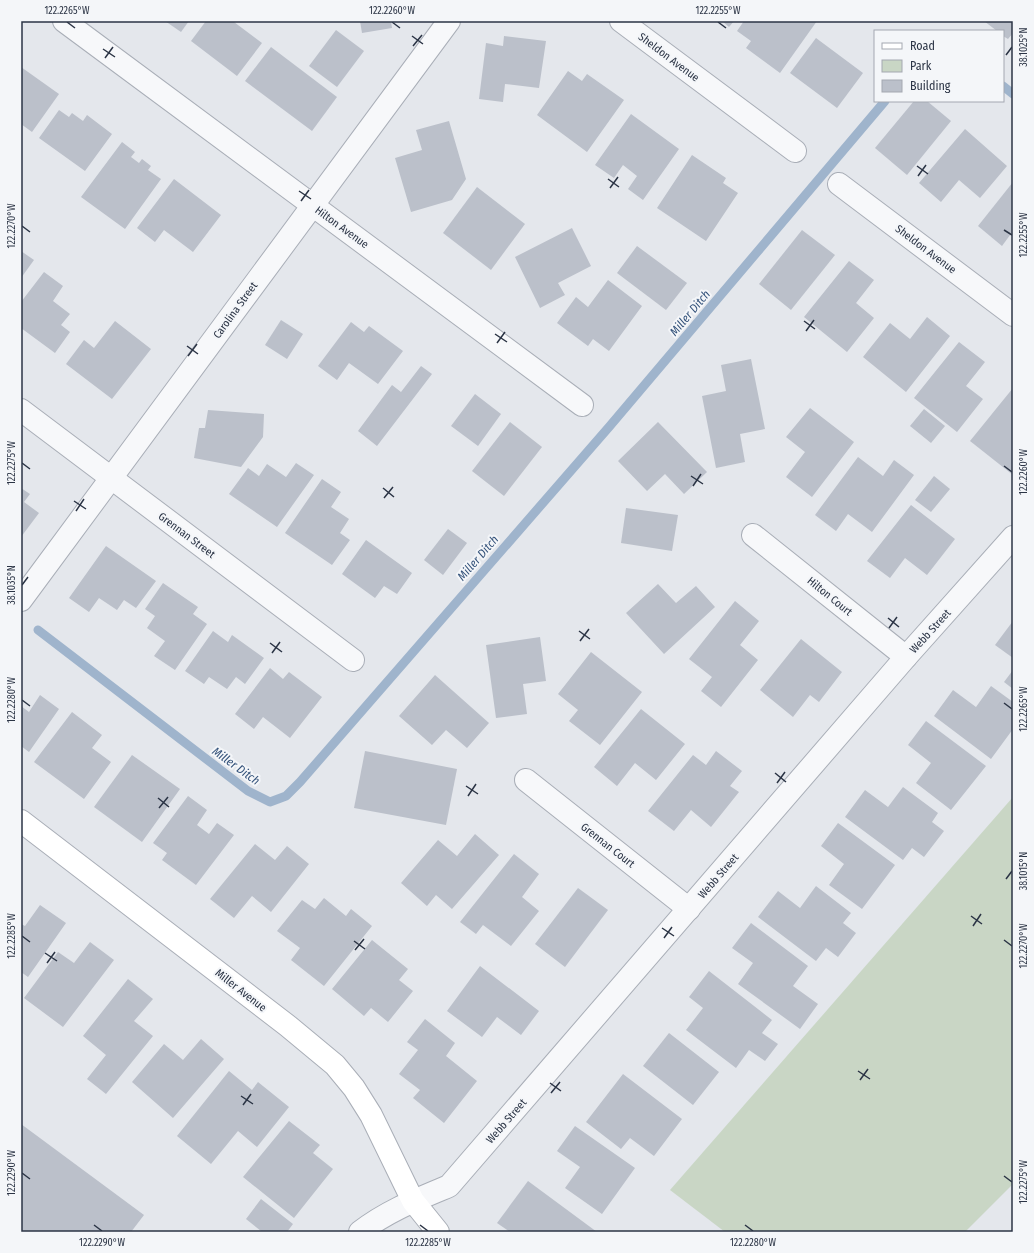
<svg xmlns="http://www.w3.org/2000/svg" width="1034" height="1253" viewBox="0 0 1034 1253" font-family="'Fira Sans Condensed',sans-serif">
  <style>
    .green { fill: #c9d6c5 }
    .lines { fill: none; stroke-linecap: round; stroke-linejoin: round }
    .stream { stroke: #9fb4cc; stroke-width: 9 }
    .building { fill: #bbc0ca }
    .street-casing { stroke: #a9aeb7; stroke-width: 24 }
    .secondary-casing { stroke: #a9aeb7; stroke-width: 24 }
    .street { stroke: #f7f8fa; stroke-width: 22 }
    .secondary { stroke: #fff; stroke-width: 22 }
    .ticks { fill: none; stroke: #2b3445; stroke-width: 1.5 }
    .labels { text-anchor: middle; stroke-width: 4; stroke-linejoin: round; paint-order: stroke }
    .street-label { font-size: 11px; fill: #2b3445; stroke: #f4f6f9 }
    .water-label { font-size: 12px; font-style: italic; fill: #34527a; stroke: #f4f6f9 }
    .neatline { fill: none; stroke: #2b3445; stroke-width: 1.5 }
    .ticks-label { font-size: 10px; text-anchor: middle; fill: #2b3445 }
  </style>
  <rect width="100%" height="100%" fill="#e4e7ec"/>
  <path class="green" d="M1013,797V1184L965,1232H725L670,1190Z"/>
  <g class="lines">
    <g class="stream">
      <path d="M1003,86L1013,94"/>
      <path d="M38,630L248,791L270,802L286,796L300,782L609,427L885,101"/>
    </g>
  </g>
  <g class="building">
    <path d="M165,21H189L181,32Z"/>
    <path d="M206,21H235L234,22L262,43L237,76L191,41Z"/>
    <path d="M360,21H391L392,28L362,33Z"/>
    <path d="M722,21H734L729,27Z"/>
    <path d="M744,21H817L780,73L746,48L751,41L737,31Z"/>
    <path d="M984,21H1013V33L1008,39L1003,36V31H997Z"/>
    <path d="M336,30L364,51L337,87L309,66Z"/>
    <path d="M504,36L546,41L539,88L505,84L503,102L479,99L486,43L503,46Z"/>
    <path d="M816,38L863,73L837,108L790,73Z"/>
    <path d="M271,47L337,97L312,131L245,81Z"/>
    <path d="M21,67L59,94L32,132L21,124Z"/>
    <path d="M568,71L582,81L587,74L624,100L587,152L537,115Z"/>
    <path d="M914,101H927L951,121L907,175L875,148Z"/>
    <path d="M59,110L69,117L72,113L83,121L87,115L112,134L85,171L39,138Z"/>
    <path d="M631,114L679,149L643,200L628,189L637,176L623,165L614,178L595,165Z"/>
    <path d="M449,121L466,179L452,200L411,212L395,158L422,150L416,130Z"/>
    <path d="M965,129L1007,166L980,198L959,180L941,202L919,183Z"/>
    <path d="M122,142L135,152L131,157L139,163L142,159L151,166L148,170L161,179L125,229L81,197Z"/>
    <path d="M692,155L726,178L723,183L738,193L706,241L657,208Z"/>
    <path d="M174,179L221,215L193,252L164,230L155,242L137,228Z"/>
    <path d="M1013,182V231L1002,246L978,226Z"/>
    <path d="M477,187L525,224L491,270L443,233Z"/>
    <path d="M572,228L591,266L558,283L565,295L540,308L515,257Z"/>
    <path d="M802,230L835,255L791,310L759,284Z"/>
    <path d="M637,246L687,283L666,310L617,273Z"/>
    <path d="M21,251L34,260L21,278Z"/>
    <path d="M849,261L874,280L856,303L874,318L847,352L804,317Z"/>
    <path d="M44,272L63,286L53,301L70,314L61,325L70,332L55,353L21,328V302Z"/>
    <path d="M608,280L642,306L609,351L593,339L588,346L557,323L576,297L588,307Z"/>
    <path d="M927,317L950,336L906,392L863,357L890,323L910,339Z"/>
    <path d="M281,320L303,334L287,359L265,345Z"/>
    <path d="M115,321L151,349L112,399L66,364L84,340L94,348Z"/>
    <path d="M351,322L364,332L369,326L403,351L378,384L349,363L337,380L318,366Z"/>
    <path d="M959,342L985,362L966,386L983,399L957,432L914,398Z"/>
    <path d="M751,359L765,429L740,434L745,462L716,468L702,396L726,391L721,365Z"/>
    <path d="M421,366L432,374L377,446L358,431L392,385L401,392Z"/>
    <path d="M1013,388V475L970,441Z"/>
    <path d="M475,394L501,414L478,446L451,426Z"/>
    <path d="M810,408L854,442L812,497L786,477L805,452L786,437Z"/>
    <path d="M924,409L945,426L931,443L910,426Z"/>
    <path d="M208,410L264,414L263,437L241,467L194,458L199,428H205Z"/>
    <path d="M510,422L542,447L504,496L472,471Z"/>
    <path d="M658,422L707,472L684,494L665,474L647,491L618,461Z"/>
    <path d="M858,457L883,476L894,460L914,475L872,532L848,514L836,531L815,515Z"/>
    <path d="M296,463L314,475L277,527L229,494L248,468L259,476L267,464L286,477Z"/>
    <path d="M934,476L950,489L931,512L915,500Z"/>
    <path d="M322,479L341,492L331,507L349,519L340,533L350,540L332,565L285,533Z"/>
    <path d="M21,488L30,494L24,502L39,513L21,537Z"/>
    <path d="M911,505L955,539L927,575L905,558L890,578L867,561Z"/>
    <path d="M626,508L678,515L672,551L621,543Z"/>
    <path d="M448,529L467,543L443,575L424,560Z"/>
    <path d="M366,540L412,573L397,594L384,586L375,598L342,574Z"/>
    <path d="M106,546L156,581L136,608L124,600L117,610L99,598L89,612L69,598Z"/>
    <path d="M163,583L198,607L193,614L207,624L175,670L154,656L165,641L147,628L155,616L145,609Z"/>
    <path d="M658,584L676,603L696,586L715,607L664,654L626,613Z"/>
    <path d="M735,601L759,621L740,645L758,660L721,707L701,691L712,677L689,659Z"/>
    <path d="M1013,621V658L995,645Z"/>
    <path d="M213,631L228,642L232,635L264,658L245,684L236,677L227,689L209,677L204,684L185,671Z"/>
    <path d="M540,637L546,681L523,684L527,714L496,718L486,645Z"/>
    <path d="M801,639L842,672L819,702L810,695L793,717L760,690Z"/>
    <path d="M591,652L642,692L600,745L569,721L578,710L558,694Z"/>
    <path d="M270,668L283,679L289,672L322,697L290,738L263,717L254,729L235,714Z"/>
    <path d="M1013,670V689L1004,682Z"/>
    <path d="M435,675L489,723L467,748L446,730L432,745L399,716Z"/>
    <path d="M991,686L1013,702V729L991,759L934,716L953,690L976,707Z"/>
    <path d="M40,695L59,709L29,752L21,746V706L29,712Z"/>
    <path d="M641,709L685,744L656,780L635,763L617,786L594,767Z"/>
    <path d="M72,712L102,735L92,748L111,762L84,799L34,762Z"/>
    <path d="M926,721L986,766L951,810L916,783L931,763L908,745Z"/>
    <path d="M365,751L457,769L446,825L354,808Z"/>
    <path d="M716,751L742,771L730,786L739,792L711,827L691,810L674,831L648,811L693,755L706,765Z"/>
    <path d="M132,755L180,789L142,842L94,807Z"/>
    <path d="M903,787L938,813L932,822L944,831L924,857L912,848L903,860L845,817L865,790L888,807Z"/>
    <path d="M188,796L207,810L197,825L209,834L217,823L234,835L196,885L162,860L167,853L153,843Z"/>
    <path d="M838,823L895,865L862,909L829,885L844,864L821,846Z"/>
    <path d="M475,834L499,855L452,909L436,895L427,906L401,883L438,840L457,856Z"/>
    <path d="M255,844L275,860L287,846L309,864L271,912L252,896L234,918L210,899Z"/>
    <path d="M514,854L539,874L522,897L539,911L511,946L483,925L476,934L460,922Z"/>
    <path d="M816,886L851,913L843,923L856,933L838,957L826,948L816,961L758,917L778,891L800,908Z"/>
    <path d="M578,888L608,910L565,967L535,944Z"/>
    <path d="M324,898L346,916L351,909L372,926L324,986L291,960L300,948L277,931L302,900L315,909Z"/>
    <path d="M40,905L66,923L28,977L21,972V924L25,926Z"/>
    <path d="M751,923L808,966L793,986L818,1004L800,1029L738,984L753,963L732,948Z"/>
    <path d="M372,940L408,969L399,980L413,991L388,1022L371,1008L364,1016L332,989Z"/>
    <path d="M90,942L114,960L63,1027L24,998L58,952L74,963Z"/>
    <path d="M480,966L539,1011L521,1035L497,1017L482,1037L447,1011Z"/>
    <path d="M709,971L772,1020L762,1033L778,1044L765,1061L749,1050L736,1068L686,1030L703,1008L689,997Z"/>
    <path d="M128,979L153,999L134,1021L153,1036L106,1094L87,1079L106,1055L83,1036Z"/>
    <path d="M425,1019L455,1043L446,1056L477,1081L444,1123L413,1098L420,1090L399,1074L418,1050L407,1042Z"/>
    <path d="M669,1033L719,1072L693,1105L643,1066Z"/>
    <path d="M201,1039L224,1059L173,1118L132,1082L164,1044L183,1060Z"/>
    <path d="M229,1071L252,1090L258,1082L289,1107L257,1147L238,1131L211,1164L177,1136Z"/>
    <path d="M623,1074L682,1119L654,1156L630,1138L621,1149L586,1122Z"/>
    <path d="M289,1121L320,1145L313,1153L333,1169L294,1218L243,1177Z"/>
    <path d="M21,1124L144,1215L131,1232H21Z"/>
    <path d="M575,1126L635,1168L602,1214L565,1188L580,1167L557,1151Z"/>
    <path d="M528,1181L597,1232H510L497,1223Z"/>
    <path d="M261,1199L293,1224L287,1232H260L261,1231L246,1219Z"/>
  </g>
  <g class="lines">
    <defs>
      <g id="street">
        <path d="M64,21L582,405"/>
        <path d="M621,21L795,151"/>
        <path d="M839,184L1013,315"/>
        <path d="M21,410L353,660"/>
        <path d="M753,535L906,657"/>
        <path d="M21,600L449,21"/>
        <path d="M526,780L689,909"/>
        <path d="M360,1232C387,1211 418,1199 449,1186L906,657L1013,537"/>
      </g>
      <path id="secondary" d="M21,821L288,1026L335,1065L354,1088L371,1115L413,1201L438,1232"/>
    </defs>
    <use href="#street" class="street-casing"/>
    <use href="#secondary" class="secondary-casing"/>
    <use href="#street" class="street"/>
    <use href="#secondary" class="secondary"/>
  </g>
  <path class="ticks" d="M67,22L75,28M392,22L400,28M718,22L726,28M412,36L423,44M413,46L422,35M103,49L115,57M1006,55L1012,47M105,58L113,47M917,166L928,174M918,176L926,165M608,179L619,187M610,188L618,177M299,191L311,199M301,201L309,190M22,226L30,232M1004,230L1012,235M804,321L815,329M806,331L814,320M495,334L507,342M497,343L505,332M187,346L198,354M188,356L197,344M22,463L30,469M1004,466L1012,472M691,476L703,484M693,486L701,474M383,488L394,497M384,498L393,487M74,501L86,509M76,511L84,499M22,585L28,577M888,618L899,627M889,628L897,617M579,631L590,639M580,641L589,629M270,643L282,652M272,653L280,642M22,700L30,706M1004,703L1012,709M775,773L786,782M777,783L785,772M466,786L478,794M468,796L476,784M158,798L169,807M159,808L168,797M1006,879L1012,871M971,916L982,924M973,926L981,914M662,928L674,936M22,936L30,942M664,938L672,927M1004,940L1012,946M354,941L365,949M355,950L364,939M45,953L57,961M47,963L55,952M858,1071L870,1079M860,1080L868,1069M550,1083L561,1091M551,1093L560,1082M241,1096L253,1104M243,1105L251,1094M22,1173L30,1179M1004,1176L1012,1182M94,1225L102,1231M420,1225L428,1231M745,1225L753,1231"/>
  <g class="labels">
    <g class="street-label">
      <text transform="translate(669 57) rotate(37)" y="4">Sheldon Avenue</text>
      <text transform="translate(342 227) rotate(36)" y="4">Hilton Avenue</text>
      <text transform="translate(926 249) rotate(37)" y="4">Sheldon Avenue</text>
      <text transform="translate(235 310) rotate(-54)" y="4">Carolina Street</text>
      <text transform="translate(187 535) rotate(37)" y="4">Grennan Street</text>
      <text transform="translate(830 596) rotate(39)" y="4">Hilton Court</text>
      <text transform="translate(930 631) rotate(-48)" y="4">Webb Street</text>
      <text transform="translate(608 845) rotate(38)" y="4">Grennan Court</text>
      <text transform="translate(718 876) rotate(-49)" y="4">Webb Street</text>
      <text transform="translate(241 990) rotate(38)" y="4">Miller Avenue</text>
      <text transform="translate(506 1121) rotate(-49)" y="4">Webb Street</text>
    </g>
    <g class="water-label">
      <text transform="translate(690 313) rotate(-50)" y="4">Miller Ditch</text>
      <text transform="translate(478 558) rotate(-49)" y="4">Miller Ditch</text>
      <text transform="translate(236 766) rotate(36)" y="4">Miller Ditch</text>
    </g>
  </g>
  <rect width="1034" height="1253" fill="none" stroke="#f4f6f9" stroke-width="44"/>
  <rect x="874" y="30" width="130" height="72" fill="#f4f6f9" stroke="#a4a8b1"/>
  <rect x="882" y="43" width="20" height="6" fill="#ffffff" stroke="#a4a8b1"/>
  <text x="910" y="50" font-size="12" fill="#2b3445">Road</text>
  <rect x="882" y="60" width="20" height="12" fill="#c9d6c5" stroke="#a4a8b1"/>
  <text x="910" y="70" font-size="12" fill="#2b3445">Park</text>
  <rect x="882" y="80" width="20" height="12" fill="#bbc0ca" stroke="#a4a8b1"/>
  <text x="910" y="90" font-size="12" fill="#2b3445">Building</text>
  <rect x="22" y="22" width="990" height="1209" class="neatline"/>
  <g class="ticks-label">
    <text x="67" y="14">122.2265°W</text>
    <text x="392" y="14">122.2260°W</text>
    <text x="718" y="14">122.2255°W</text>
    <text transform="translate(1023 47) rotate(-90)" y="4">38.1025°N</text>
    <text transform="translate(11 226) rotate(-90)" y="4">122.2270°W</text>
    <text transform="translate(1023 235) rotate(-90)" y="4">122.2255°W</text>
    <text transform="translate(11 463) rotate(-90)" y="4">122.2275°W</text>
    <text transform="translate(1023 472) rotate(-90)" y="4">122.2260°W</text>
    <text transform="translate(11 585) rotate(-90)" y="4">38.1035°N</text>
    <text transform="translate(11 700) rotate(-90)" y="4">122.2280°W</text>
    <text transform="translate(1023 709) rotate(-90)" y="4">122.2265°W</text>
    <text transform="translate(1023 871) rotate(-90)" y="4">38.1015°N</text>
    <text transform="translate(11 936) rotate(-90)" y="4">122.2285°W</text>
    <text transform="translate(1023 946) rotate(-90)" y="4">122.2270°W</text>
    <text transform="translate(11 1173) rotate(-90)" y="4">122.2290°W</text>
    <text transform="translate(1023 1182) rotate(-90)" y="4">122.2275°W</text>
    <text x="102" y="1246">122.2290°W</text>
    <text x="428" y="1246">122.2285°W</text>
    <text x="753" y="1246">122.2280°W</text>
  </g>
</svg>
